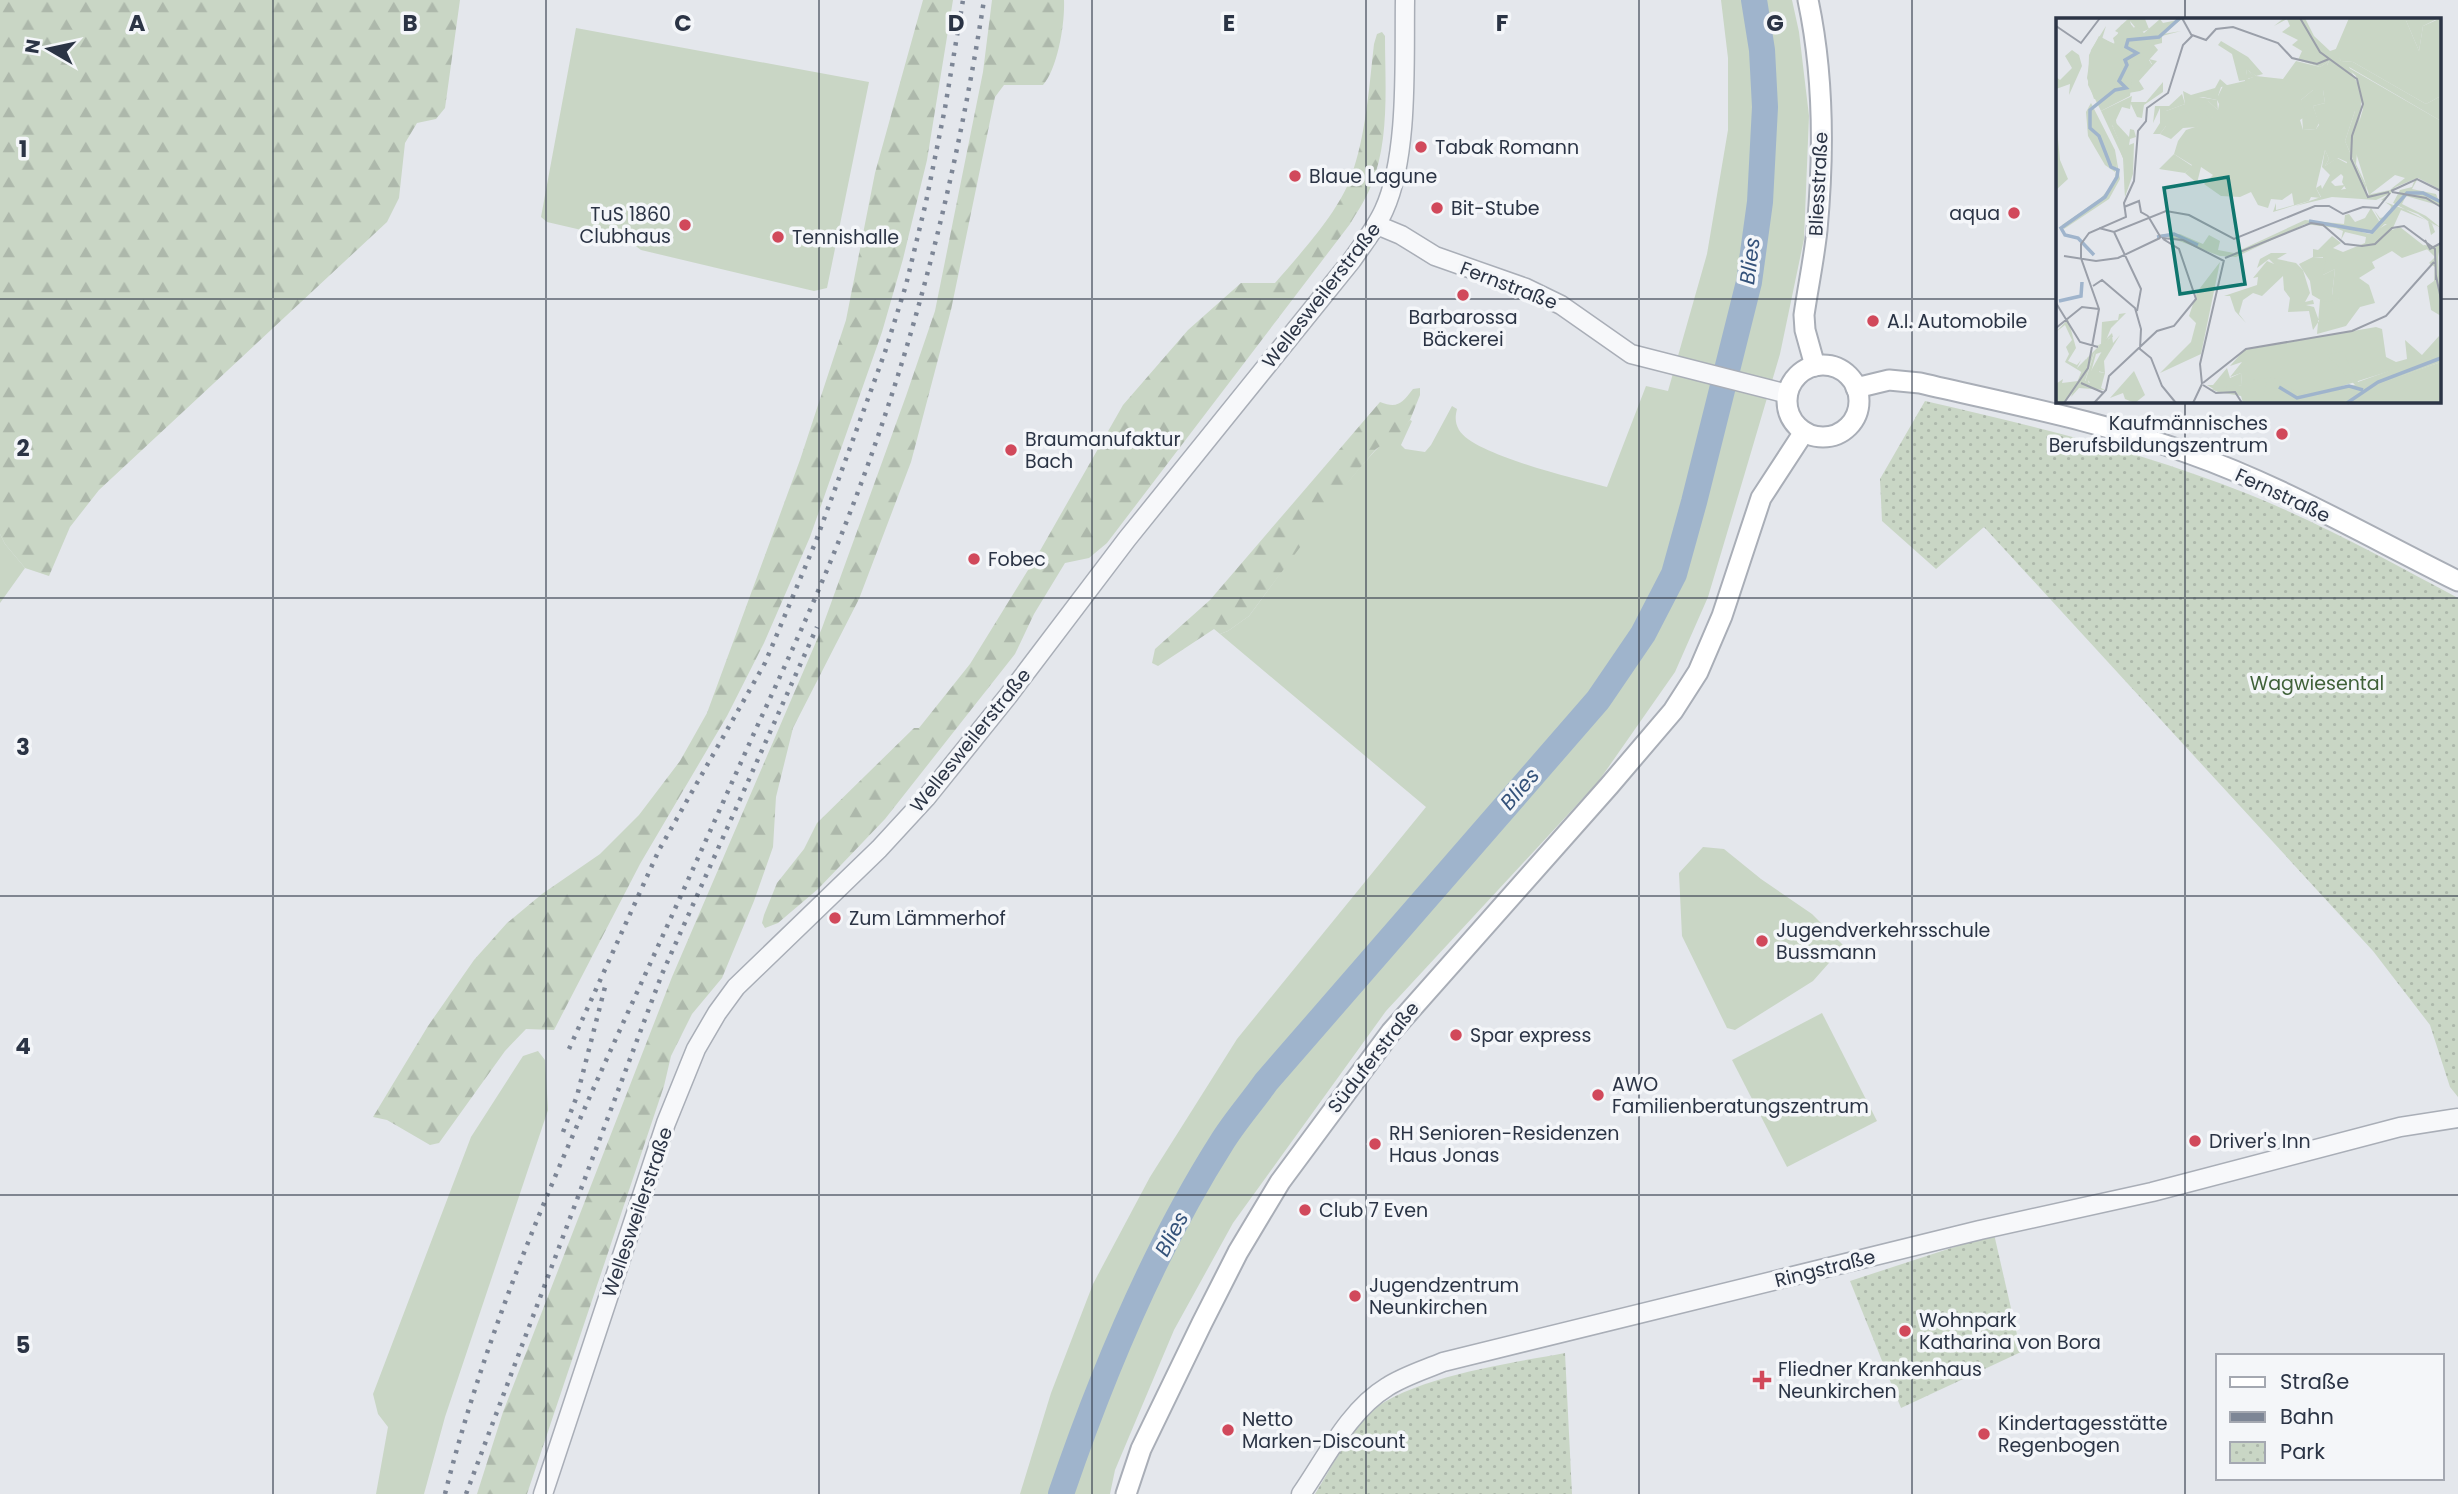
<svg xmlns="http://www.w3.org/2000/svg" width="2458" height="1494" viewBox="0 0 2458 1494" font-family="Poppins,sans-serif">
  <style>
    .green { fill: #c9d6c5 }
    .forest { fill: url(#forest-firs) }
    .park { fill: url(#park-dots) }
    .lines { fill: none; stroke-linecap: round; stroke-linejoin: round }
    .river { stroke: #9fb4cc; stroke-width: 26 }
    .tertiary-casing { stroke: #a9aeb7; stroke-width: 21 }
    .secondary-casing { stroke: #a9aeb7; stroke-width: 23 }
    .tertiary { stroke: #f7f8fa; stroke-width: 18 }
    .secondary { stroke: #fff; stroke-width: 19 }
    .rail { stroke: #7d8696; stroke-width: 4.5; stroke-dasharray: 3.5 7; stroke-linecap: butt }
    .grid { fill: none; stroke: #2b3445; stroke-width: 2; stroke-opacity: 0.55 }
    .poi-dot { fill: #d1495b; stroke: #f4f6f9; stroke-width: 2.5 }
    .labels { text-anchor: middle; stroke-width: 7; stroke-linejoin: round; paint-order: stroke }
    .poi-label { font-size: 19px; fill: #2b3445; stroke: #f4f6f9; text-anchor: start }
    .street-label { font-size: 19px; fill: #2b3445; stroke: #f4f6f9 }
    .park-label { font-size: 19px; fill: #3f6138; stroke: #f4f6f9 }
    .water-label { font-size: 21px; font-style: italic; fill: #34527a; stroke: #f4f6f9 }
    .inset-river { fill: none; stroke: #9fb4cc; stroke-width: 3.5 }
    .inset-road { fill: none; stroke: #9a9fa9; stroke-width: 2 }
    .view { fill: #0f766e; fill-opacity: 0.15; stroke: #0f766e; stroke-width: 3.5 }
    .inset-edge { fill: none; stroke: #2b3445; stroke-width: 3.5 }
    .grid-label { font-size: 23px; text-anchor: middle; font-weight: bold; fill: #2b3445; stroke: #f4f6f9; stroke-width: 7; stroke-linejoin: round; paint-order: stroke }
  </style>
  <defs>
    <pattern id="forest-firs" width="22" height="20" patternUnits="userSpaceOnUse" patternTransform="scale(1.75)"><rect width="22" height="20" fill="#c9d6c5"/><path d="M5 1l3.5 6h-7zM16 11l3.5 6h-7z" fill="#adb8ab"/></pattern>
    <pattern id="park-dots" width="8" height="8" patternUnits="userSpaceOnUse" patternTransform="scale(1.75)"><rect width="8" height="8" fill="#c9d6c5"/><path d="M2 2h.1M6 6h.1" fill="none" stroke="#adb8ab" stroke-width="1.8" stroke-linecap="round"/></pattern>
  </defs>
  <rect width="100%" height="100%" fill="#e4e7ec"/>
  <g class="green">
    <path d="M1721,0H1792L1799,32L1809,116L1804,239L1780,354L1744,476L1708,597L1675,672L1598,782L1386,1011L1233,1223L1174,1330L1115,1470L1110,1494H1020L1051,1393L1093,1284L1150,1177L1237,1039L1426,807L1220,634L1228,631L1249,616C1290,562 1328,501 1374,452C1385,439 1400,433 1410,420L1412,421L1401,445L1405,449L1425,452L1431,445L1452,406L1457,409C1455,417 1455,423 1459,430C1474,455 1577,479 1607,487L1646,386L1668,391L1707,254L1728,130V58Z"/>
    <path d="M576,28L869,82L827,288L814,291L641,250L629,241L547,222L541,217Z"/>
    <path d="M0,534L5,544L25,568L0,603Z"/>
    <path d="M1703,847L1724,849L1761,879L1812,914L1844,946L1813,981L1735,1030L1727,1028L1682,936L1679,873Z"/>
    <path d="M1822,1013L1877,1121L1787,1167L1732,1060Z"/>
    <path d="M538,1051L545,1060L548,1110L445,1417L424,1494H376L388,1427L378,1414L373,1394L471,1137L523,1056Z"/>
  </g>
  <g class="forest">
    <path d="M0,0H460L445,108L436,119L417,123L405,143L399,198L387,222L99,490L70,527L49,576L25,568L5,544L0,534Z"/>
    <path d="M923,0H953L927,160L903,259L882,332L810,537L764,643L727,716L640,864L554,1030L526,1029L505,1051L439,1143L430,1145L387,1120L373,1117L428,1026L474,960L507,923L542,894L600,854L639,815L680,761L707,713L800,460L846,320L875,173Z"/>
    <path d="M992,0H1064C1065,23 1058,68 1043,85H1004L995,97L951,310L911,462L859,599L793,728L776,797L773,847L754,901L722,978L692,1014L671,1056L664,1086L527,1494H477L503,1412L672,977L822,628L906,396L935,311L983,72Z"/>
    <path d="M1382,32L1385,36C1385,85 1390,140 1371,186C1366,199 1357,212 1350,224L1107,543L1089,558L1065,563L1034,614L1015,654L885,819L818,889L778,923L765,928L762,923L764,915L777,883L804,849L817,823L914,728H919L970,664L1041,549L1123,405L1188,330L1241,283H1275C1300,254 1338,213 1351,177C1366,135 1369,88 1374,44L1377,34Z"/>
    <path d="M1420,388V395L1410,420L1401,432L1376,449L1350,480L1249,616L1228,631L1220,634L1214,629L1158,666L1152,663L1155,649L1210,600L1380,402C1398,409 1402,403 1413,389Z"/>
  </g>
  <g class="park">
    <path d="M1925,401C2034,426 2143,452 2248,494C2320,523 2389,561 2458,598V1097L2450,1087L2430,1025L2373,951L1984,527L1936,569L1882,521L1880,479Z"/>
    <path d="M1994,1234L2021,1352L1901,1408L1850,1281Z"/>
    <path d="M1565,1353L1572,1494H1315C1329,1472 1348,1435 1364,1418C1401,1378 1512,1363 1565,1353Z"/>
  </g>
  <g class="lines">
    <path class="river" d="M1061,1494C1102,1374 1154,1249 1222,1142C1235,1121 1252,1102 1266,1082L1598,700L1643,634L1674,574L1694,502L1749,282L1760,202L1765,107L1762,50L1754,0"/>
    <defs>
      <g id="tertiary">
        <path d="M1377,225L1401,235L1435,256L1526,288L1561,305L1631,354L1788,394"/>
        <path d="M543,1494L666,1123L696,1049L717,1013L736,987L879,849L926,798L1008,696L1127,539L1352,260C1363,244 1376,228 1384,210C1409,155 1404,61 1405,0"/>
        <path d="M1301,1494C1326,1458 1349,1410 1387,1387C1404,1376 1424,1370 1443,1362L1980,1230L2152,1192L2400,1127L2458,1118"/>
      </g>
      <g id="secondary">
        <path d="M1808,0C1824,75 1824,154 1817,230C1814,259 1808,287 1804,315L1805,330L1815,366"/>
        <circle cx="1823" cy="401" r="36"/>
        <path d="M1856,388L1889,380L1920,383C2009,404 2101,421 2188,453C2282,486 2369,537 2458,581"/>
        <path d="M1126,1494L1141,1449L1202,1323L1238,1252L1280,1182L1391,1032L1609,786L1673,711L1698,672L1722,616L1761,498L1804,432"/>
      </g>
    </defs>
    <use href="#tertiary" class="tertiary-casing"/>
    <use href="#secondary" class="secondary-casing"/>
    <use href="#tertiary" class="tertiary"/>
    <use href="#secondary" class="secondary"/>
    <g class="rail">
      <path d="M569,1049L659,850L765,663L816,541L885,352L906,285L926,202L945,108L963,0"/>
      <path d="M563,1132L577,1096L605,987"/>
      <path d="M445,1494C484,1338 547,1191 613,1045C661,940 708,836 755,731C783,670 811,610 836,548C908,371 955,188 984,0"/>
      <path d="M466,1494L662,974L817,627"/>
    </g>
  </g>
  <path class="grid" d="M273,0V1494M546,0V1494M819,0V1494M1092,0V1494M1366,0V1494M1639,0V1494M1912,0V1494M2185,0V19M0,299H2057M2439,299H2458M2185,401V1494M0,598H2458M0,896H2458M0,1195H2458"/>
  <g class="poi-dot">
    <circle cx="1421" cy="147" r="7"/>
    <circle cx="1295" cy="176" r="7"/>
    <circle cx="1437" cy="208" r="7"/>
    <circle cx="2014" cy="213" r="7"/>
    <circle cx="685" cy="225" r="7"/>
    <circle cx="778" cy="237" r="7"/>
    <circle cx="1463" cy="295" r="7"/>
    <circle cx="1873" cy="321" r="7"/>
    <circle cx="2282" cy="434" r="7"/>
    <circle cx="1011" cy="450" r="7"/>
    <circle cx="974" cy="559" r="7"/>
    <circle cx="835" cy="918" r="7"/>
    <circle cx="1762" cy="941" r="7"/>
    <circle cx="1456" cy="1035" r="7"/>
    <circle cx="1598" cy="1095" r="7"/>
    <circle cx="2195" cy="1141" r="7"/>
    <circle cx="1375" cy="1144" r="7"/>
    <circle cx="1305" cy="1210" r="7"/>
    <circle cx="1355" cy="1296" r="7"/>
    <circle cx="1905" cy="1331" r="7"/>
    <path d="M1758.5 1369.5h7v7h7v7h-7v7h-7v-7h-7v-7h7z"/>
    <circle cx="1228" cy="1430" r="7"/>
    <circle cx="1984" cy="1434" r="7"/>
  </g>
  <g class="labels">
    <g class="poi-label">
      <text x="1435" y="154">Tabak Romann</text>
      <text x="1309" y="183">Blaue Lagune</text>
      <text x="1451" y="215">Bit-Stube</text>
      <text x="2000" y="220" text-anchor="end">aqua</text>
      <text x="671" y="221" text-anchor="end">TuS 1860<tspan x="671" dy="22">Clubhaus</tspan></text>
      <text x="792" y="244">Tennishalle</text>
      <text x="1463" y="324" text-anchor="middle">Barbarossa<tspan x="1463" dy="22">Bäckerei</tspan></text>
      <text x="1887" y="328">A.I. Automobile</text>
      <text x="2268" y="430" text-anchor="end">Kaufmännisches<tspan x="2268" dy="22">Berufsbildungszentrum</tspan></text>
      <text x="1025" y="446">Braumanufaktur<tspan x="1025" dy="22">Bach</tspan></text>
      <text x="988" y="566">Fobec</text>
      <text x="849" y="925">Zum Lämmerhof</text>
      <text x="1776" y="937">Jugendverkehrsschule<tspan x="1776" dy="22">Bussmann</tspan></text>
      <text x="1470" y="1042">Spar express</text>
      <text x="1612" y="1091">AWO<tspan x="1612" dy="22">Familienberatungszentrum</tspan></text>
      <text x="1389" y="1140">RH Senioren-Residenzen<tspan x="1389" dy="22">Haus Jonas</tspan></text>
      <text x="2209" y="1148">Driver's Inn</text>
      <text x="1319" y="1217">Club 7 Even</text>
      <text x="1369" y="1292">Jugendzentrum<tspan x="1369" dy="22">Neunkirchen</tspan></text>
      <text x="1919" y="1327">Wohnpark<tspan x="1919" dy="22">Katharina von Bora</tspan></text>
      <text x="1778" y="1376">Fliedner Krankenhaus<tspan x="1778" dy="22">Neunkirchen</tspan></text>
      <text x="1242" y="1426">Netto<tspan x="1242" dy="22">Marken-Discount</tspan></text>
      <text x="1998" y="1430">Kindertagesstätte<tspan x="1998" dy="22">Regenbogen</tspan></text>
    </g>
    <g class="street-label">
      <text transform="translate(1818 184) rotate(-87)" y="7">Bliesstraße</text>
      <text transform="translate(1509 285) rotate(21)" y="7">Fernstraße</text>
      <text transform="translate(1321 295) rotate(-52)" y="7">Wellesweilerstraße</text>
      <text transform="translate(2283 495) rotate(25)" y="7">Fernstraße</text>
      <text transform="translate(970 740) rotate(-51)" y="7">Wellesweilerstraße</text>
      <text transform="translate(1373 1057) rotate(-52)" y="7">Süduferstraße</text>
      <text transform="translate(637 1212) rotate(-71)" y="7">Wellesweilerstraße</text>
      <text transform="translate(1825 1268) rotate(-14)" y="7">Ringstraße</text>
    </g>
    <g class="park-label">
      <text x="2317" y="690">Wagwiesental</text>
    </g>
    <g class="water-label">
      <text transform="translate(1750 261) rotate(-83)" y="7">Blies</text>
      <text transform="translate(1520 789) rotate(-49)" y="7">Blies</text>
      <text transform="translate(1172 1234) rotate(-62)" y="7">Blies</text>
    </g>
  </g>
  <g transform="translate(2056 18)">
    <rect width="385" height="385" fill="#e4e7ec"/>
    <path d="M73,0L89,1L93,11L84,15L74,3L87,51L96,46L93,41L101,43L83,63L88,71L84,73L38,81L31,60L35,32L50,8L46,21L59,26L57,20L63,15L59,13ZM228,0H249L258,18L274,33L280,31L285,43L297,44L370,86L385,78V103L293,49L306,74L300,146L310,167L311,177L334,172L342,166L329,183L325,182L333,176L320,182L276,179L239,188L265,179L260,170L265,167L266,171L274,157L266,149L269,132L273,141L269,148L281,140L292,146L288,159L285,156L275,164L279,168L289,167L285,172L308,167L289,123L299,93L271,47L273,43L264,49L242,42L246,33L236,27L242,22L226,14L234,8L231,1L218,8ZM349,0L381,1L367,8L363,33ZM165,23L192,39L207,56L200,58L192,52L198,59L191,61L190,51V62L183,63L176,36L162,27ZM16,32L23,37L26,48L13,77L14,66L0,71V59L4,62L16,50L9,38ZM164,61L172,68L165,69L162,78L143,79L161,82L162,92L152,83L157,99L141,109L127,110L115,121L104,116L110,108V93L129,86L127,73L135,77L159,70ZM257,72H267L269,85L257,88L263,105L260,111L247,112L245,82ZM76,78L74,91L66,89L60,102L61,110L65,113L74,124L56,107L67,132L70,162V170L69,179L67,140L45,93ZM118,136L136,148L129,155L103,151ZM315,190L325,206L331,204L319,215L249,206L180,239L164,238L104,216H124L147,226L153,217L164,223L162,232L178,235L249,202L288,206L289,197L293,196L299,204L309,200ZM385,223L382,239L385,298L375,292L371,268L378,263L379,249L373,245L379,239L367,227L379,228ZM56,315L57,319L53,320L48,328L38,335L29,363L34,365L31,360L46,333L49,336L43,354L49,355L45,370L49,372L23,370L15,379L31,340ZM171,350L174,360L185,355L186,367L161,373L151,367H157ZM78,353L89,377L79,385L69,381L67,375L54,380Z" fill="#c9d6c5"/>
    <path d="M293,0H349L363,33L367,8L385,0V78L370,86L297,44L285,43L279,33ZM104,1L107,5L126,1L107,16L125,13L106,18V25L98,27L102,32L93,42L96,47L82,54L74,13L80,8L88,15ZM240,43L264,49L273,43L271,47L289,49L303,68L305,91L299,93L289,123L308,167L298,174L284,172L290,171L286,164L291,144L282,140L269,148L273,141L269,132L260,170L265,180L255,179L253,183L217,194L220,185V192L238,187L236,175L226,182L215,181L212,190L202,187L195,174L184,179L165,178L148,166L157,157L145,149L141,165L129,155L136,147L118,136L122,123L130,112L142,108L146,100L157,99L144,95L142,87L151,88L152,83L162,92L163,86L161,82L142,78H162L167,68L189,63V49L192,61L197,59L192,51L200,58L227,61ZM257,72H267L269,85L257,88L263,107L260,111L247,112L244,102L251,97L245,82ZM288,47L385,103V172L362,160L356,171L380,176L385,188L350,178L346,186L370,198L385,210L337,185L344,172L356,169L359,161L335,171L349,160L339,157L313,177L297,125L307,91L300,58ZM107,64V74L88,87L86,100L81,99L74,84H90ZM126,76L129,86L110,93V108L104,116H97L104,105V90L97,105L99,88H113ZM35,85L59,132L64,161L53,181L8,211L6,207L44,181L58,165L61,146L59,154L49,147L32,118L30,94ZM0,100L4,142L12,161L0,172ZM60,105L73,119L74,111L78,112L80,119L74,121L73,127L78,125L77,156L69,179L68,143L55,108L64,126L56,107L60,110ZM329,184L362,196L385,212L376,206L379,214L375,217L372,203L345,192L336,212L344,209L372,231L346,240L336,233L316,244L319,250L303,260L313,267L319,285L304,289L290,308L261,316L264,282L283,281L276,278L279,251L267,257V239H257V231L262,232L276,218L285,225L277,230L287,234L309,225L310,219L289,214L285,222L287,213L268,205L314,216L331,206H326L318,192L324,200L333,198L335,188ZM215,235H231L221,241L240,245L247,252L254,275L249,284L257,282L258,286L250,287L258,289L263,303L257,312L253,293L232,294L234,280L228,272L227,258L206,278L197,275L187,282L183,296L190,305L179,293L174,278H168L201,267L202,259L197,260L211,243L218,246L213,241L201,250L204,241ZM70,295L55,310L48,327L40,328L45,326L46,304L62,302L63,296ZM12,301L20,330L12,343L21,347L25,342L21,350L30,341L33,343L19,373L7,385H0V366L7,361L6,365L22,363L27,355L9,344L13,336L10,329L16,322L9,307L0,314ZM320,309L326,311L330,339L340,344L351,341L349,322L366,337L383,318L385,337L232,385H187L185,378L162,374L155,371L186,367L185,355L174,359L186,344L174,348L188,332ZM64,317L48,343L49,355L42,353L46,334L40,336L32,365L29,364L39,333L56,318L57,325ZM385,344V385H246L304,372Z" fill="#c9d6c5" fill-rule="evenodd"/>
    <path d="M73,4L84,17L114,10L98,27L90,51L77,53L74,78L45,93L32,67L33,37L43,18L58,26L65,7ZM257,239L270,240L267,257L279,251L276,277L282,276L283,282L268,284L256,277L254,263L243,246ZM164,244L145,336L104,355L135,324L140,305L133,298L141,274ZM287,333L302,364L385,334V344L315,369L297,385H205L211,365L197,362L216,359L244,376L299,367L271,337Z" fill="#c9d6c5"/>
    <path class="inset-river" d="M253,203L316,214L351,175H367L385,184M101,219L118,216L142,227M38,237L22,220L9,217L5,210L49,179L61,159L62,152L55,149L43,118L34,110V92L59,72L70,70L63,63L71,47L69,42L81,35L70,29L72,22L103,19L124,0M3,283L25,278L26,264M223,369L241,380L293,368L307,372M291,385L322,364L385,340"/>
    <path class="inset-road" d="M244,0L264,34L301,61L307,86L296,118L295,141L312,179L333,174M0,8L25,25L44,0M136,17L150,22L160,11L177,9L222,25L236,40L261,46L273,41M335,173L361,161L385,173M336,174L370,180L385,189M68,189L83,183L85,194L92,198M92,198L105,220M43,210L58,214L110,193L133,197L178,221L259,188H273L287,196L307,189L322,190L334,175M58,214L85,271L81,293M106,220L127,222L168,243M369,222L374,231L385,225M8,238L40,243L62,240L104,220M169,240L255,205L267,207L289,226L306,228L319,226L336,210L348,208L379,231L380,262M380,258L385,281M37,268L46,262L79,290L85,311L84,331L95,340L106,368L120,385M0,285L24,324L42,329M0,310L26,289L43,291M25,365L48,375M147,365L190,331L296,313L330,298L378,244M146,366L144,346L168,242M147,367L160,375L179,374L186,385M8,385L32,350L43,291L25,240V226L33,215L70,199L68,185L78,163L82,113L90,103L91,90L112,75L127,27L136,18L126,0M38,385L50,372L53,358L101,313L118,308L140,281L123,231L107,221M137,385L146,366"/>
    <path class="view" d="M172,159L189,266L124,276L108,170Z"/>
    <rect width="385" height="385" class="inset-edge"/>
  </g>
  <g class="grid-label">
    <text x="137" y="31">A</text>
    <text x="410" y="31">B</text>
    <text x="683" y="31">C</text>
    <text x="956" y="31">D</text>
    <text x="1229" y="31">E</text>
    <text x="1502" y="31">F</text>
    <text x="1775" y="31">G</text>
    <text x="23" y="157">1</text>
    <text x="23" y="456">2</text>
    <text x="23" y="755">3</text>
    <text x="23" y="1054">4</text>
    <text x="23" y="1353">5</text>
  </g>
  <rect x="2216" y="1354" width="228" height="126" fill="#f4f6f9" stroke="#a4a8b1" stroke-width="2"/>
  <rect x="2230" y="1377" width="35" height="10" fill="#ffffff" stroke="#a4a8b1" stroke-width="2"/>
  <text x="2280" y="1389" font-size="21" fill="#2b3445">Straße</text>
  <rect x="2230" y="1412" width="35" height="10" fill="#7d8696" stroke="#a4a8b1" stroke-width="2"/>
  <text x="2280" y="1424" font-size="21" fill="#2b3445">Bahn</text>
  <rect x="2230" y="1442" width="35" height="21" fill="url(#park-dots)" stroke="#a4a8b1" stroke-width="2"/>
  <text x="2280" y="1459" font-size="21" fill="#2b3445">Park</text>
  <g transform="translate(49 49) rotate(279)" stroke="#f4f6f9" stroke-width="5" paint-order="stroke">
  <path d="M0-5L12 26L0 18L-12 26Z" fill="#2b3445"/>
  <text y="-10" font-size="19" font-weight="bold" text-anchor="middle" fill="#2b3445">N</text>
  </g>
</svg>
